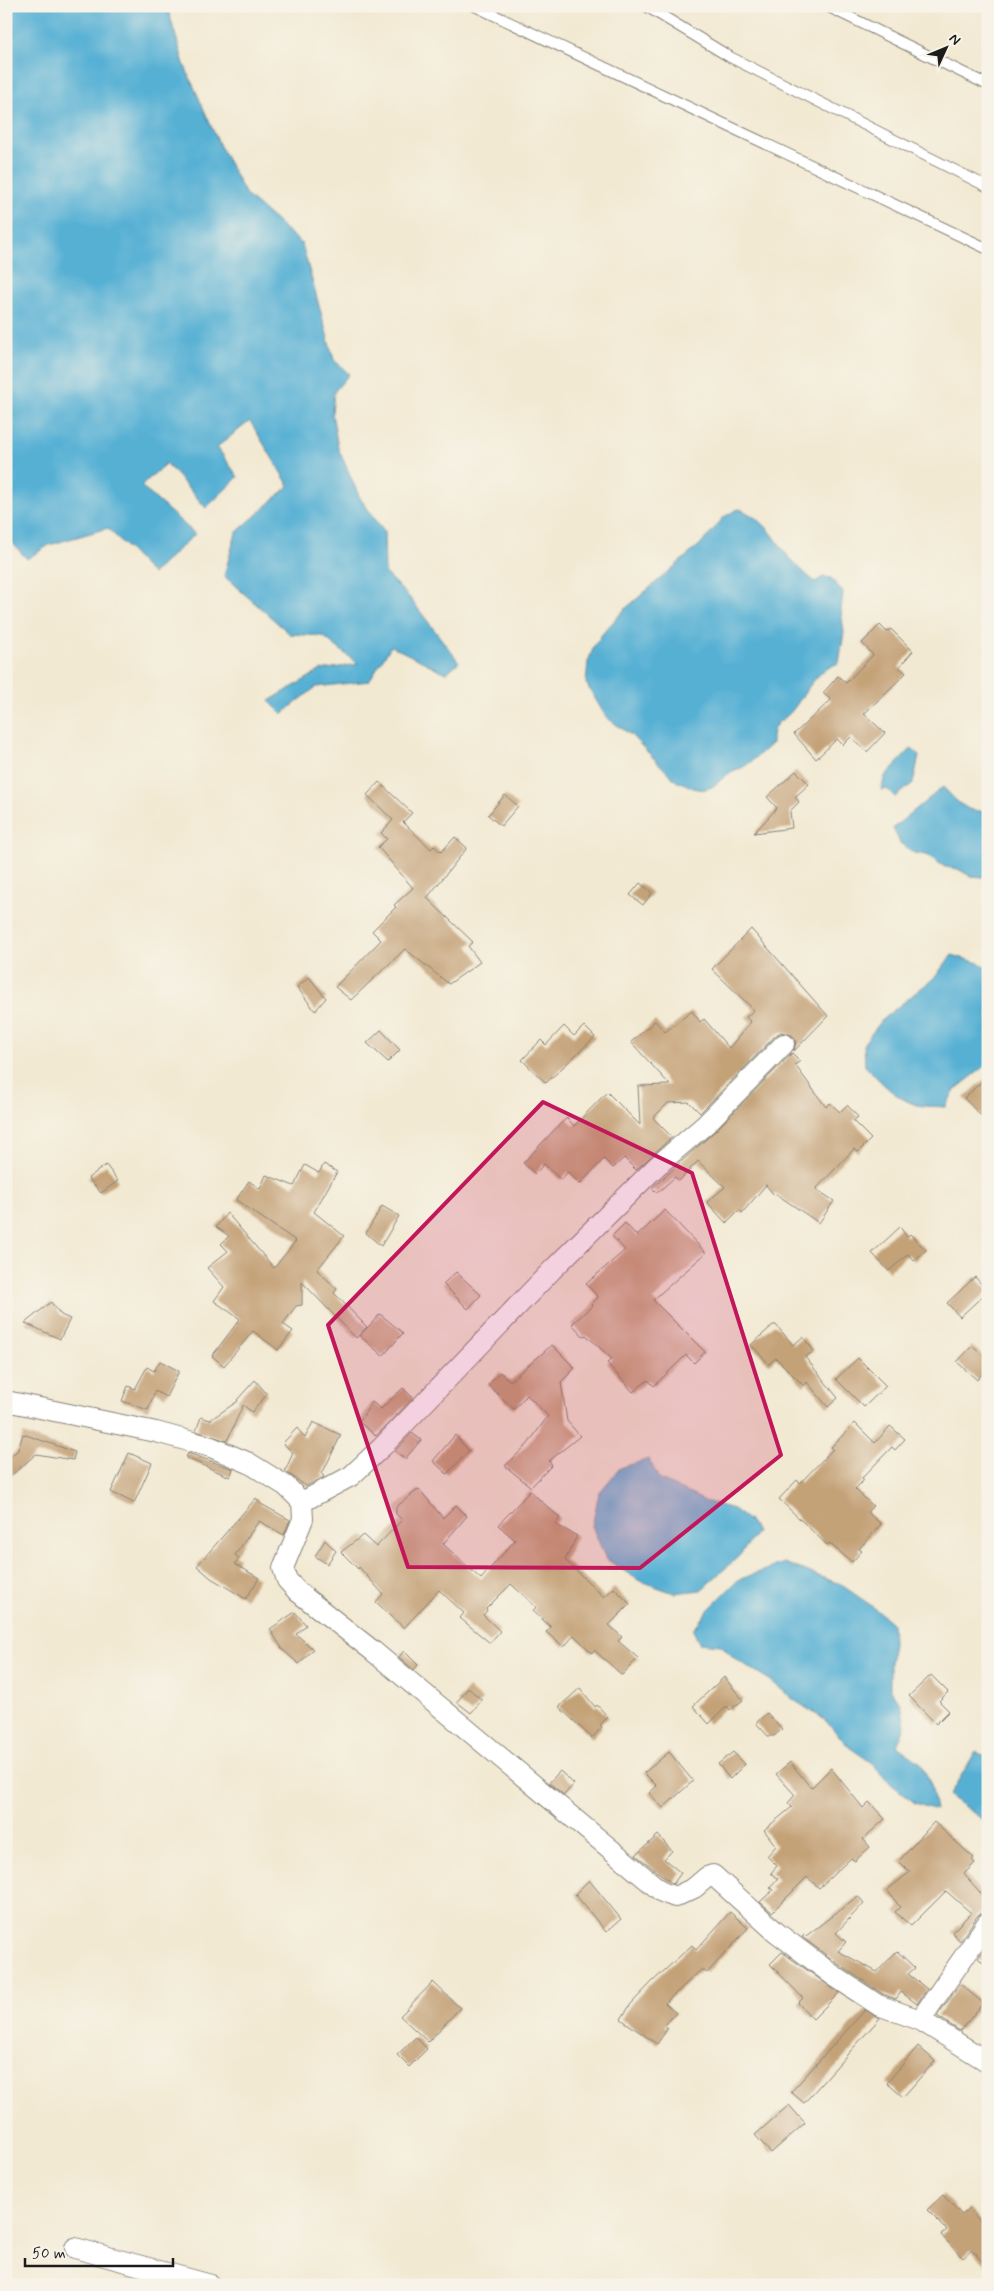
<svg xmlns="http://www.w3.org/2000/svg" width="994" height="2291" viewBox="0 0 994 2291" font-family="Mynerve,sans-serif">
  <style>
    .water { fill: #56b0d4; stroke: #396678 }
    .building { fill: #c4a278 }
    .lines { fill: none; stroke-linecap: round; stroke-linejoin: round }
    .service-casing { stroke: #878277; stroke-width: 12 }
    .minor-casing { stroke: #878277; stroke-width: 22 }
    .service { stroke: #fff; stroke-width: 10 }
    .minor { stroke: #fff; stroke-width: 20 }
    .marked { fill: #c2185b; fill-opacity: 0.2; stroke: #c2185b; stroke-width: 4; stroke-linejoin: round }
  </style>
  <rect width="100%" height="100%" fill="#f7f3e8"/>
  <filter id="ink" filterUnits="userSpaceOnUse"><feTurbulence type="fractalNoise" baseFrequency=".02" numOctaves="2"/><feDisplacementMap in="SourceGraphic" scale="10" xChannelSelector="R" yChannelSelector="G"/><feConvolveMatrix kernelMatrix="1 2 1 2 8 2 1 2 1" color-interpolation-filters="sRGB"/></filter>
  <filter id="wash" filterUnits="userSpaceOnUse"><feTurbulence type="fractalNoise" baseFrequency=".0096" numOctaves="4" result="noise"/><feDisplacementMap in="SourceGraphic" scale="20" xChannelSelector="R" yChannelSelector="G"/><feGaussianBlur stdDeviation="1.12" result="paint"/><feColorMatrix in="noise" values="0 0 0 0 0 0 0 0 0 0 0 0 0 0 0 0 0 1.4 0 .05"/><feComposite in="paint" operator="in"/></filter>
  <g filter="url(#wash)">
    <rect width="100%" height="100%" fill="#f2e9d2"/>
    <g class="water">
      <path d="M6,6H167L184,64L219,144L246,195L302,244L334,360L349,374L334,392L332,413L338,448L360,498L384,532L385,573L409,597L459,662L446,673L391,646L369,681L316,687L282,714L269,701L321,670L358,664L323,636L290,634L224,576L236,533L289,486L250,421L217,447L238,477L206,508L166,463L141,486L195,534L152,574L108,528L49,545L27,559L6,536Z"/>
      <path d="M740,509C768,523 770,532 787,555C795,565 806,574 815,582L823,577L831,578L843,592L841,610L844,632L839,663C814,671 806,694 791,712C787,717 780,720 776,725C772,730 772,737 772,743C763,751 754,760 745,766C741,769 735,769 731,772C722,777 716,787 706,789C690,791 688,782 677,782L631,735L606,717L586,683L588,662L594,646L603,633L625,609L703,542L724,517L736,510Z"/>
      <path d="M912,748L919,756L913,783L895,797L887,789L881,790L885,776Z"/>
      <path d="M943,787C951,795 958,804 969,809C975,812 981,809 988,814V874L983,877L970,876L958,869L945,867L927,855L914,853L900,843L893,828Z"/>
      <path d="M952,955L979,963L988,968V1064L956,1089L945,1107C936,1106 925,1107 917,1105C896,1099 880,1081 865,1066L864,1043L884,1018L934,978Z"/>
      <path d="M649,1459L659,1479L705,1501L733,1509L749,1521L757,1532L739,1556L701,1590L674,1593L640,1581L606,1559L592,1526L599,1493L620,1468Z"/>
      <path d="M784,1563L840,1584L872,1606L892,1623L893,1643L890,1664V1690L901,1704L905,1726L897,1746L921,1763L931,1785L936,1810L915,1803L891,1784L872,1763L849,1747L825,1720L794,1700L770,1680L734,1658L721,1645L699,1643L693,1630L708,1610L738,1580Z"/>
      <path d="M976,1751L988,1759V1823L949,1796Z"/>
    </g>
    <g id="blocks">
      <g class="building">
        <path d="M880,625L887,632L891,629L913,651L899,667L906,673L864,714L885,733L867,752L851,737L843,745L837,739L816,759L794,734L831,700L823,693L838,676L846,683L873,655L862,643Z"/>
        <path d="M796,771L809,784L795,797L799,802L790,811L792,828L754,833L777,808L767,797Z"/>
        <path d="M379,782L412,813L403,822L431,849L434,846L441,852L455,837L467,848L427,898L473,942L468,946L480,962L449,984L405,949L351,1000L335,987L381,940L372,931L396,907L394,905L413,888L378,847L387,839L381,833L393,820L367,795Z"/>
        <path d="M505,795L518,806L501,826L488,815Z"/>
        <path d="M640,883L652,893L643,905L630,895Z"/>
        <path d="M751,929L828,1016L794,1051L796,1041L792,1035L781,1032L776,1035L700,1113L689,1102L668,1103L653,1118L672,1137L636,1170L624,1158L613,1168L604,1159L580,1184L568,1172L561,1180L544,1164L535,1174L523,1163L560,1124L567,1118L574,1126L607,1092L640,1125L638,1086L670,1085L631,1042L655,1021L665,1032L692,1011L700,1022L704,1019L729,1048L751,1022L746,1017L754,1010L712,969Z"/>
        <path d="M309,977L326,998L315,1011L297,987Z"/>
        <path d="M564,1026L574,1036L584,1026L595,1037L546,1083L522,1060L541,1040L546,1045Z"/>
        <path d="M381,1030L400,1050L388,1062L367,1043Z"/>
        <path d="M792,1053L800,1061L795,1065L826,1107L830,1103L840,1112L847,1105L858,1117L853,1121L871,1139L858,1152L854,1149L816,1189L834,1201L819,1223L776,1194L774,1195L766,1185L742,1213L739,1210L726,1223L707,1202L725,1187L698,1161L679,1181L675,1177L657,1193L652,1188L714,1132Z"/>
        <path d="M988,1076V1123L964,1098Z"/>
        <path d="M324,1164L337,1172L314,1212L344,1236L317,1270L337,1289L334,1293L367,1327L356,1338L302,1282V1305L296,1306L283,1324L293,1331L278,1350L253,1331L224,1366L212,1356L240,1319L214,1301L224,1287L207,1268L228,1251L221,1244L229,1236L216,1227L227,1213L274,1268L296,1241L236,1200L249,1181L260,1189L266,1175L294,1186L305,1165L319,1173Z"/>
        <path d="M106,1165L118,1181L101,1193L88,1178Z"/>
        <path d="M382,1206L399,1216L381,1246L366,1233Z"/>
        <path d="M665,1210L706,1253L653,1300L705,1352L694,1363L686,1355L654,1386L648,1380L633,1392L607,1363L612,1359L586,1335L583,1336L572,1324L592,1306L591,1305L598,1297L586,1284L625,1250L612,1236L625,1223L637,1236Z"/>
        <path d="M900,1227L907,1237L910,1234L926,1250L914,1261L908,1254L889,1271L872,1253Z"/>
        <path d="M456,1272L481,1295L468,1309L443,1284Z"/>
        <path d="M975,1277L988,1291L960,1317L947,1303Z"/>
        <path d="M51,1302L61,1315L70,1319L60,1339L25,1323Z"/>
        <path d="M380,1314L403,1333L383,1356L360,1336Z"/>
        <path d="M773,1325H776L793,1345L803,1337L814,1351L805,1357L838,1398L828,1407L807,1382L804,1386L776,1358L769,1364L751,1345Z"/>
        <path d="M552,1345L575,1368L561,1382L567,1421L580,1436L549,1461L552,1465L531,1487L505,1466L528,1444L548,1416L527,1395L514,1409L488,1385L500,1372L510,1381Z"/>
        <path d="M972,1346L988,1360V1367L977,1380L957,1362Z"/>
        <path d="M858,1358L886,1386L864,1407L836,1379Z"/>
        <path d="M160,1361L179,1371L166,1397L155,1391L148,1410L122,1401L128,1386L135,1389L147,1367L154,1371Z"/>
        <path d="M255,1380L267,1394L252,1412L243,1405L227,1441L196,1431L201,1417L210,1420L238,1401L237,1400Z"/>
        <path d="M403,1388L413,1398L376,1436L359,1422L372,1402L381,1409Z"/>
        <path d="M313,1422L341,1435L322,1474L324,1477L306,1486L285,1471L293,1453L283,1443L297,1428L305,1438Z"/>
        <path d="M855,1423L875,1443L890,1426L905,1439L895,1450L892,1447L862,1478L864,1480L855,1489L873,1506L867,1512L881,1524L859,1549L862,1551L852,1562L829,1543L827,1545L779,1499L797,1480L800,1483L833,1449L831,1447Z"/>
        <path d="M412,1433L421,1440L405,1459L395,1451Z"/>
        <path d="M23,1434L75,1452L73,1460L36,1454L6,1480V1460L18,1450Z"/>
        <path d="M455,1435L469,1451L447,1474L433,1461Z"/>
        <path d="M129,1453L152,1463L134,1503L111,1492Z"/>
        <path d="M188,1453L233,1469L230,1477L186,1458Z"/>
        <path d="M419,1489L443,1518L456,1505L467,1516L443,1544L481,1579L515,1540L498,1525L530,1491L560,1518L555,1524L577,1536L565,1560L604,1597L614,1588L630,1604L609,1625L622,1637L618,1641L638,1658L622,1675L594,1650L592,1653L574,1635L564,1647L546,1632L551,1627L533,1611L536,1607L511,1584L486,1609L487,1611L483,1615L500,1631L490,1643L460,1618L464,1613L439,1590L404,1628L376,1602L383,1594L359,1567L358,1569L341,1552L363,1535L376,1547L402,1520L396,1514V1507Z"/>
        <path d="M256,1498L261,1504L290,1520L284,1535L259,1521L235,1555L239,1558L235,1564L259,1578L246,1599L211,1578L197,1566Z"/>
        <path d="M325,1540L336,1551L327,1564L315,1556Z"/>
        <path d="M295,1612L306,1625L296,1634L313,1649L299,1664L283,1650L270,1629Z"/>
        <path d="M404,1651L418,1665L414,1670L399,1657Z"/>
        <path d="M931,1675L948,1692L939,1701L949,1711L936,1724L909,1696Z"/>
        <path d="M724,1677L743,1700L730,1710L727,1706L709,1724L693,1706Z"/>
        <path d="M468,1688L482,1700L471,1713L457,1702Z"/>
        <path d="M580,1688L595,1707L597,1705L608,1717L600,1725L602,1727L592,1738L559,1707Z"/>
        <path d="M767,1713L782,1729L774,1736H768L756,1723Z"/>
        <path d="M669,1752L693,1781L663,1808L649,1793L657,1786L644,1773Z"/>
        <path d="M733,1752L745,1764L730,1779L718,1764Z"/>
        <path d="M790,1762L811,1788L831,1768L863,1808L869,1802L885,1819L863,1839L870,1847L855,1861L851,1858L819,1888L807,1877L772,1912L760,1902L773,1890L770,1888L778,1879L771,1873L777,1866L767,1856L776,1846L764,1830L792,1807L788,1803L795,1795L776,1774Z"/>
        <path d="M560,1771L574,1784L564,1795L549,1783Z"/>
        <path d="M934,1822L974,1858L972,1860L975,1863L964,1874L985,1898L988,1896V1910L978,1915L960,1941L952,1932L971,1913L946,1891L911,1926L895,1912L900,1907L887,1890L910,1872L899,1861Z"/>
        <path d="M658,1835L672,1851L664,1859L681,1873L673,1884L636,1855Z"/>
        <path d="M589,1880L621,1919L606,1932L575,1894Z"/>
        <path d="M858,1896L864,1903L836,1933L846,1942L838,1951L877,1972L897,1951L915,1968L908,1974L927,1989L917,2004L901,1992L896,1999L883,1994L841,1966L802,1937L804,1935L806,1936Z"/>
        <path d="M730,1912L748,1928L707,1973L702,1969L665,2003L676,2013L664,2026L668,2028L657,2044L621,2019L631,2004L652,1982L692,1945L696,1950Z"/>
        <path d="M988,1943V1968L978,1958Z"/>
        <path d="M782,1952L839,1993L813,2019L798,2003L803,1998L770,1964Z"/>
        <path d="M433,1982L460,2008L428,2042L400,2016Z"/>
        <path d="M960,1984L983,2003L960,2031L937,2016Z"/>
        <path d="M865,2010L880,2018L804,2103L791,2092Z"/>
        <path d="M416,2037L427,2049L409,2067L397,2055Z"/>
        <path d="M918,2046L935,2061L903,2097L887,2083Z"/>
        <path d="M789,2105L805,2123L771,2153L755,2135Z"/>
        <path d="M943,2195L962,2215L969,2209L988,2229V2268L972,2250L963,2258L941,2235L947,2230L927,2210Z"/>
      </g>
    </g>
  </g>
  <g filter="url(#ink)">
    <use href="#blocks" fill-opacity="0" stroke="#878277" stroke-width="1"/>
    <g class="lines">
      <defs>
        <g id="service">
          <path d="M475,6L988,249"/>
          <path d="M646,6L730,57L988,187"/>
          <path d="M827,6L988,85"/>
        </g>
        <g id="minor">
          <path d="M6,1401L156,1432L211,1447L249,1463L286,1486L302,1502L303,1519L283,1568L287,1580L298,1592L373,1651L662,1892L675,1897L694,1888L707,1877L713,1875L776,1932L834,1976L878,2005L920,2020"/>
          <path d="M302,1502L351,1476L382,1447L552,1270L657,1166L706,1124L784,1044"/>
          <path d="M988,1922L920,2020L988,2062"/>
          <path d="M75,2248L211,2285"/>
        </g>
      </defs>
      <use href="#service" class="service-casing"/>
      <use href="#minor" class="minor-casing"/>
      <use href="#service" class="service"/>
      <use href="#minor" class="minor"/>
    </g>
  </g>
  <path class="marked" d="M543,1102L692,1173L781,1455L640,1568L408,1567L328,1325Z"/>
  <rect width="994" height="2291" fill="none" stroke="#f7f3e8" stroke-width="25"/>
  <g transform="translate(946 48) rotate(46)" stroke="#f7f3e8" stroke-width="4" paint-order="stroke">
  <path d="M0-4L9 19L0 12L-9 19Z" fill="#1c1c1c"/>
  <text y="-8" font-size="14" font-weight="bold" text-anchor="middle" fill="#1c1c1c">N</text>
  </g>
  <path d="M25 2258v8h148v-8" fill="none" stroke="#1c1c1c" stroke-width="2.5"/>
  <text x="32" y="2258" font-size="15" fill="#1c1c1c" stroke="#f7f3e8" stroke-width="4" paint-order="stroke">50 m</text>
</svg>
